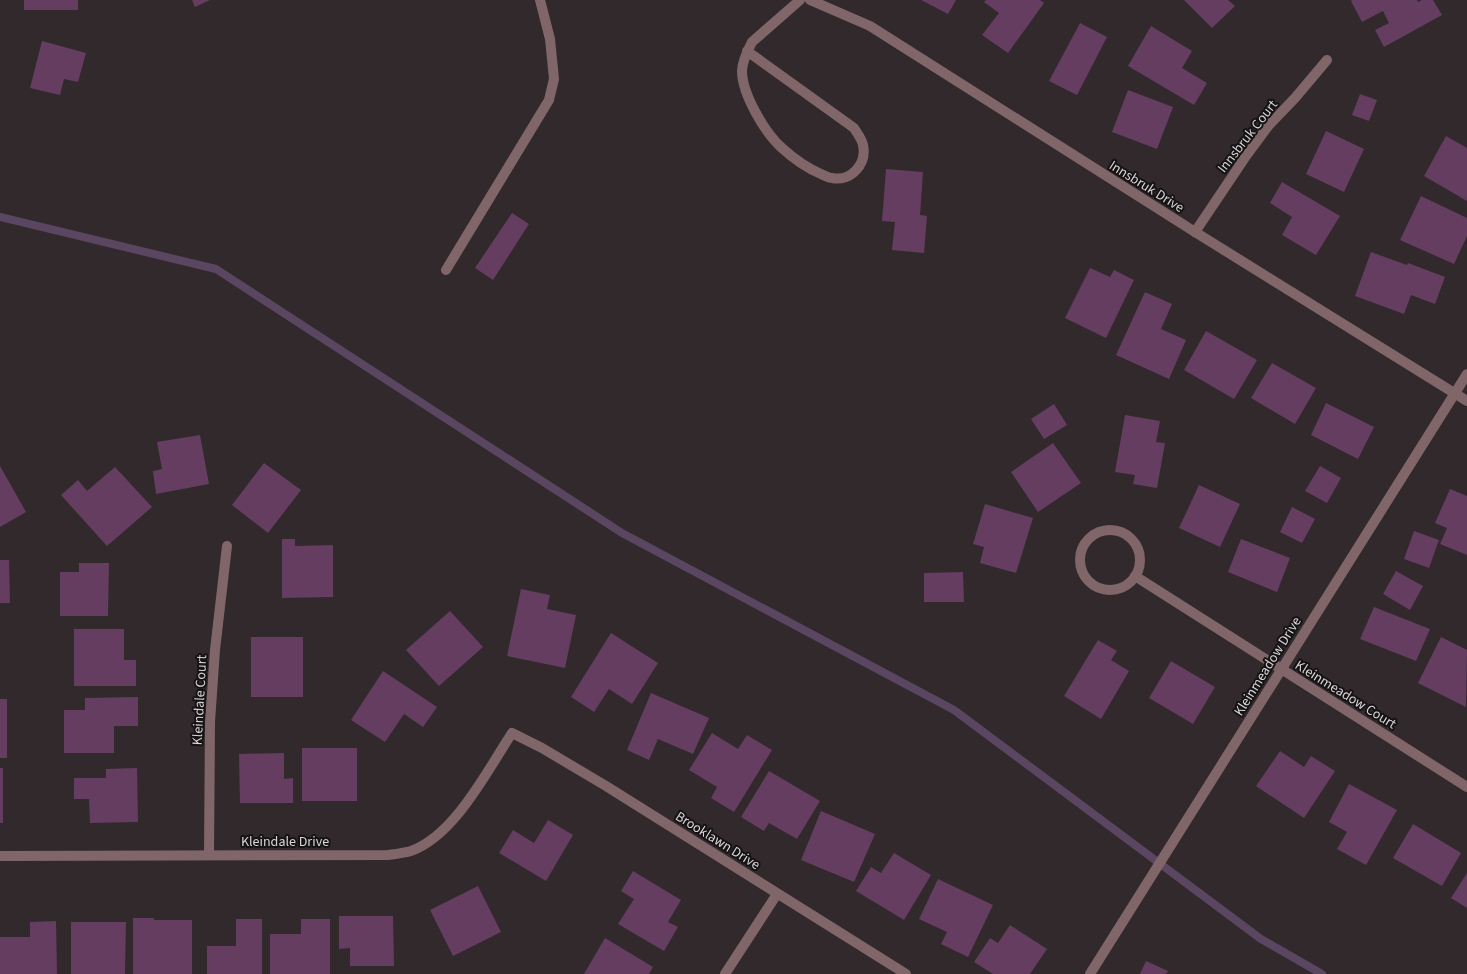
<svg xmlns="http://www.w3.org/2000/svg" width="1467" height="974" viewBox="0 0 1467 974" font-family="'Source Sans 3',sans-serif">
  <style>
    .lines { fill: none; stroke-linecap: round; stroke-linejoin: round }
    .stream { stroke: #5a4661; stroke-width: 8 }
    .building { fill: #653d60 }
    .service { stroke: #816669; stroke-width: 10 }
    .minor { stroke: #816669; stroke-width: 10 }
    .tertiary { stroke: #816669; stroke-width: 10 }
    .labels { text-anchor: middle; stroke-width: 4; stroke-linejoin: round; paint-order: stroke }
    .street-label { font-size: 14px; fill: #dad5d7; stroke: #161314 }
  </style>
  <rect width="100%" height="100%" fill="#31292c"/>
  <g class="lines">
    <path class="stream" d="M0,217L216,269L622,533L954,710L1261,939L1322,974"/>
  </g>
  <g class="building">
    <rect x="24" y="0" width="54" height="10"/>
    <path d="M192,0H210L195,7Z"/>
    <path d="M921,0H956L948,14Z"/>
    <path d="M986,0H1040L1044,3L1008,53L982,35L999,13L984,2Z"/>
    <path d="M1184,0H1228L1235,6L1212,28Z"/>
    <path d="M1352,0H1417L1418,2L1422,0H1433L1442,15L1384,47L1375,30L1389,23L1383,11L1362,22L1351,1Z"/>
    <path d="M1080,23L1107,37L1077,95L1049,81Z"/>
    <path d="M1151,26L1192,51L1182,68L1207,83L1194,105L1128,66Z"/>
    <path d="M42,41L86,53L78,82L64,79L60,95L30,88Z"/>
    <path d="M1128,90L1173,107L1157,149L1112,132Z"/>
    <path d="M1360,94L1377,100L1369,121L1352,115Z"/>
    <path d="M1326,131L1364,149L1344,192L1306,174Z"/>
    <path d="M1446,136L1467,148V201L1424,176Z"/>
    <path d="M886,169L923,172L920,215L927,216L924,253L892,250L895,222L882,221Z"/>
    <path d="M1282,182L1340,216L1316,255L1282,235L1292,217L1270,203Z"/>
    <path d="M1421,196L1467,218V236L1454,264L1400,240Z"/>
    <path d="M512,213L529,224L493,280L475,268Z"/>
    <path d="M1371,252L1407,265L1408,263L1445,277L1435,304L1411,295L1404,314L1355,296Z"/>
    <path d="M1090,268L1110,277L1114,270L1134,280L1106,338L1065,318Z"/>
    <path d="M1145,292L1172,304L1161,329L1186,340L1169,379L1116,355Z"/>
    <path d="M1206,331L1257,360L1234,399L1184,370Z"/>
    <path d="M1272,363L1316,388L1295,424L1251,398Z"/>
    <path d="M1326,403L1374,427L1358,459L1311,435Z"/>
    <path d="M1054,404L1067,425L1044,439L1031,419Z"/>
    <path d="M1125,415L1160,421L1156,442L1165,443L1157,488L1133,484L1135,475L1115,472Z"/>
    <path d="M200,435L209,484L156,494L153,471L162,469L157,442Z"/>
    <path d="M1053,443L1081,483L1038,512L1011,472Z"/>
    <path d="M264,463L301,490L268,533L232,505Z"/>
    <path d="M0,466L26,512L0,527Z"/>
    <path d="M1320,466L1341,478L1327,503L1305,491Z"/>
    <path d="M115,467L152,507L107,546L61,495L78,480L87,491Z"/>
    <path d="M1199,485L1240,504L1220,547L1179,528Z"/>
    <path d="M1450,489L1467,496V555L1440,544L1447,528L1435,523Z"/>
    <path d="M985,504L1033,518L1016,573L980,563L984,547L973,544Z"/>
    <path d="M1292,507L1315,519L1302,543L1280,532Z"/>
    <path d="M1414,531L1439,540L1429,568L1404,559Z"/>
    <path d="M282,539H295V546L333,545V597L282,598Z"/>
    <path d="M1241,539L1290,558L1277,592L1228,572Z"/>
    <path d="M0,560H9L10,603H0Z"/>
    <path d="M79,563H109L108,616H60V572H79Z"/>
    <path d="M1396,571L1423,586L1410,610L1383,594Z"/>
    <path d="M963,572L964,602H924V573Z"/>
    <path d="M521,589L550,595L547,609L576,615L565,668L507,656Z"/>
    <path d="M1374,607L1430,629L1416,661L1360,639Z"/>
    <path d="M450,611L483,647L439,686L406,650Z"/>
    <path d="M74,629H124V660H136V686H74Z"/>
    <path d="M611,633L658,663L632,704L609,689L594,712L571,697Z"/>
    <rect x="251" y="637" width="52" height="60"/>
    <path d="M1441,637L1467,650L1466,707L1418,683Z"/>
    <path d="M1098,640L1117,651L1111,660L1129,671L1101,719L1064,696Z"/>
    <path d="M1171,661L1215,687L1193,724L1149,698Z"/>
    <path d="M383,671L437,707L423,727L404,714L385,742L351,720Z"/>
    <path d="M651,693L709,718L693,754L658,739L649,760L627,750Z"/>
    <path d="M138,697V726H114V753H64V710H85V698Z"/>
    <rect x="0" y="699" width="7" height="59"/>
    <path d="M712,733L738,749L747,735L772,750L734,812L711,798L717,787L689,770Z"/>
    <rect x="302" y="748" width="55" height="53"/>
    <path d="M1280,751L1304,767L1311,756L1335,771L1304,818L1256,786Z"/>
    <path d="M284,753V779L293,778V803H240L239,754Z"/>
    <rect x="0" y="768" width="3" height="55"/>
    <path d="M137,768L138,822L90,823L89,799H74V778H106V769Z"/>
    <path d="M769,771L820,801L797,839L769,823L764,831L741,817Z"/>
    <path d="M1349,784L1397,810L1366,865L1337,849L1347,832L1329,822Z"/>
    <path d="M821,811L875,834L854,882L801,860Z"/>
    <path d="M548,820L573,835L546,881L499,853L513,830L534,843Z"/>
    <path d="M1413,824L1461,853L1442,886L1393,858Z"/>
    <path d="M894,853L931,875L904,920L856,891L871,867L881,873Z"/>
    <path d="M633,871L681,900L668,922L678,927L664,951L618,924L634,899L621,891Z"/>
    <path d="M1467,873V908L1451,898Z"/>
    <path d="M938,879L993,905L968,957L941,944L947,932L919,919Z"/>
    <path d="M478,886L501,932L453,956L430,910Z"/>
    <path d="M339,916H393L394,966H350V948L339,949Z"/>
    <path d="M133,918H154V920H192V974H133Z"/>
    <path d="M236,919H262V974H207V946H236Z"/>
    <path d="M301,919H330V974H270V934H301Z"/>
    <path d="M56,921L57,974H0V937H30V922Z"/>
    <path d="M71,922H126L125,974H71Z"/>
    <path d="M1010,925L1047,949L1030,974H993L974,962L990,938L998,943Z"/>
    <path d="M605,938L653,967L649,974H584Z"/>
    <path d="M1146,961L1168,971L1166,974H1140Z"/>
  </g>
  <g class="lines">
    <g class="service">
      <path d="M747,51L854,128C857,133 862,139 863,145C867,164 851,182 832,178C828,178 824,175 821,174C807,168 794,159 782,148C765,133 742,94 742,71C742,61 748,50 752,42L800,0"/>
      <path d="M446,270L549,100L554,79L550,39L540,0"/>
    </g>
    <g class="minor">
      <path d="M810,0L870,26L1195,232L1467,401"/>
      <path d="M1195,232L1246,156L1269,125L1295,98L1327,60"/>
      <circle cx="1110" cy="560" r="30"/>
      <path d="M1135,576L1467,787"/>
      <path d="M209,855L210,722L215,650L227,546"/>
      <path d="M0,856L388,855C395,854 404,853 411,851C455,835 487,771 512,733L542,748L606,786L906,974"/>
      <path d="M725,974L777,894"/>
    </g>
    <path class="tertiary" d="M1090,974L1467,374"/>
  </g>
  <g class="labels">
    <g class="street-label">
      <text transform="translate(1247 136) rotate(-52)" y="5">Innsbruk Court</text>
      <text transform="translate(1147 186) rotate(32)" y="5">Innsbruk Drive</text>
      <text transform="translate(1267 666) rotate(-58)" y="5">Kleinmeadow Drive</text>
      <text transform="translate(1346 694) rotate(32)" y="5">Kleinmeadow Court</text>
      <text transform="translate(199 700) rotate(-87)" y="5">Kleindale Court</text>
      <text transform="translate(718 840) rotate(32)" y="5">Brooklawn Drive</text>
      <text x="285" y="846">Kleindale Drive</text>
    </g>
  </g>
</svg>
